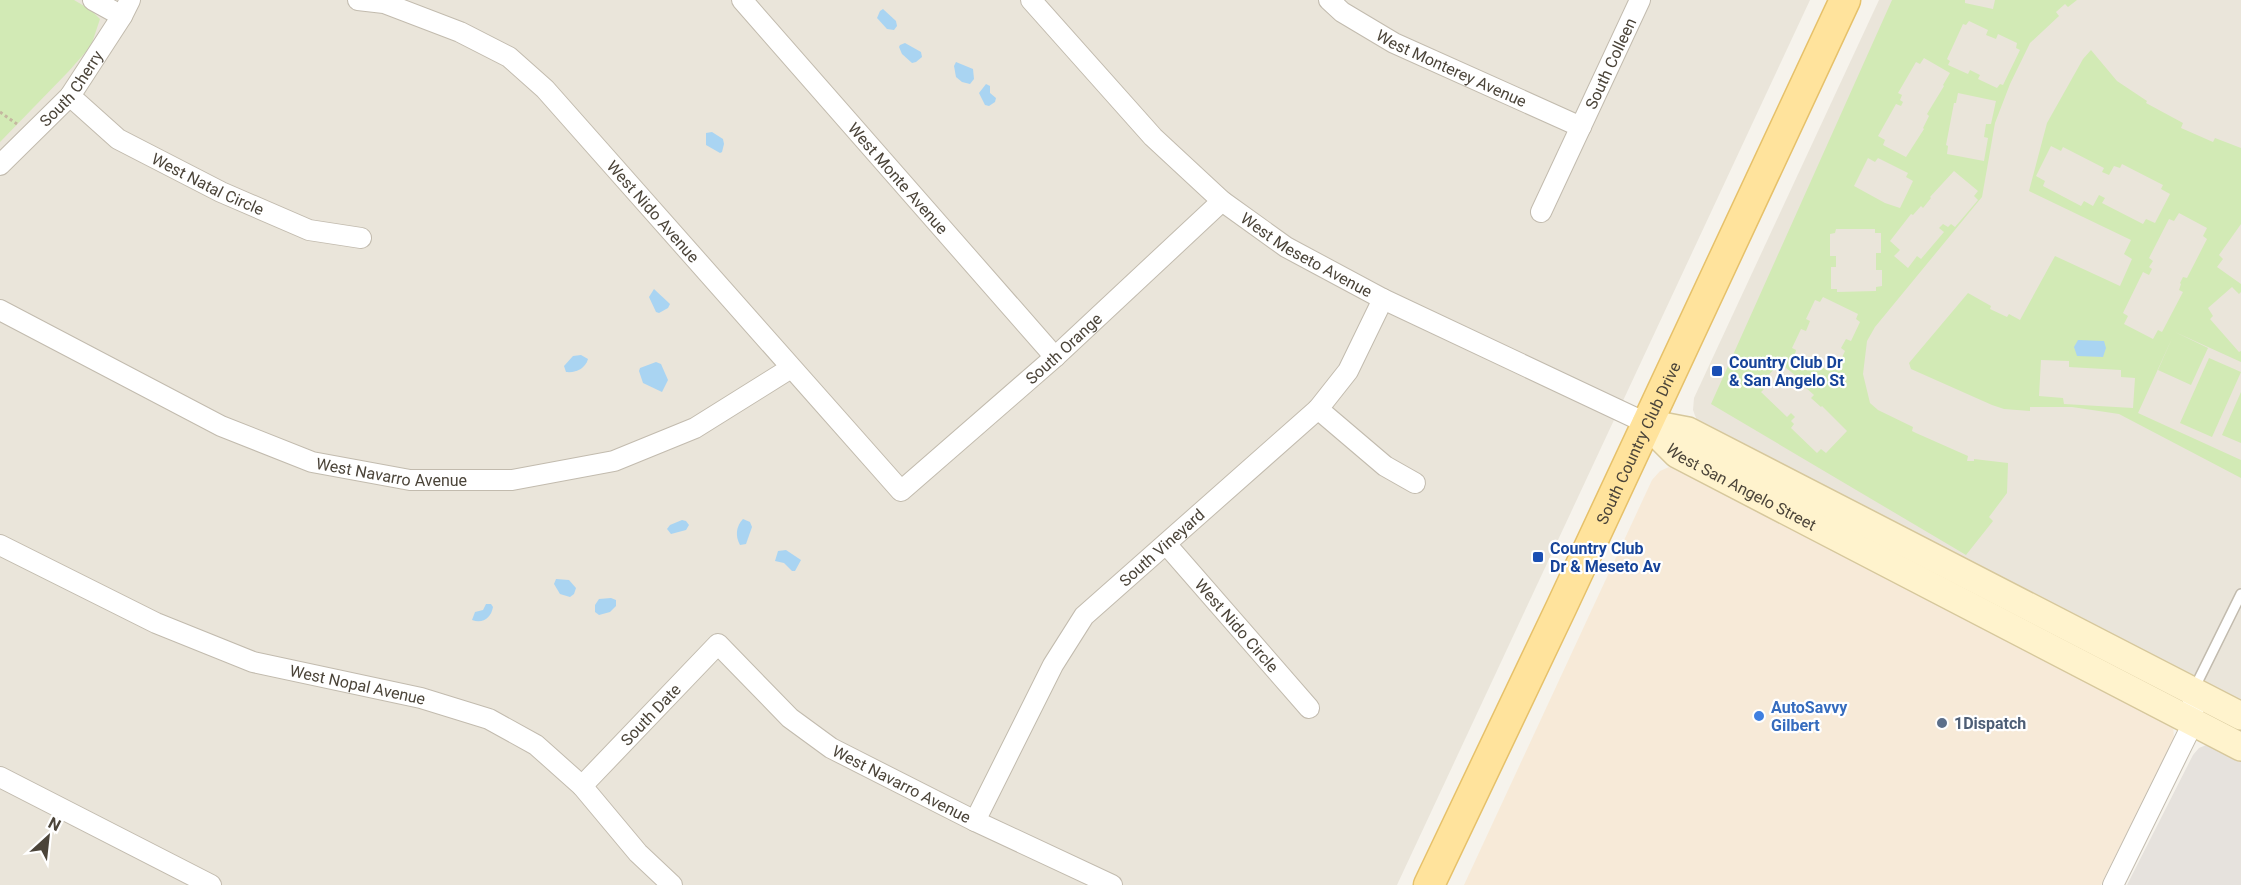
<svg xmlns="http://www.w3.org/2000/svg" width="2241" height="885" viewBox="0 0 2241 885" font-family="Roboto,sans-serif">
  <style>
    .residential { fill: #eae5da }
    .commercial { fill: #f7ead8 }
    .industrial { fill: #e6e2dd }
    .green { fill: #d2eab5; fill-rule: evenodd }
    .water { fill: #a9d4f2 }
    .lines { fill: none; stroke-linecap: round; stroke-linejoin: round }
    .lane-casing { stroke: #c2bbae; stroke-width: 12 }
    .street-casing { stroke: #c2bbae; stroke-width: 22 }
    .secondary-casing { stroke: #d6c79b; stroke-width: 30 }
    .primary-casing { stroke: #e6c16a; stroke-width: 33 }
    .path { stroke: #c4b79f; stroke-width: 3; stroke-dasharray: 3 3; stroke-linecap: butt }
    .lane { stroke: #fff; stroke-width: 9 }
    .street { stroke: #fff; stroke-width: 20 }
    .secondary { stroke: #fff3cd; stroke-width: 27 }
    .primary { stroke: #ffe39c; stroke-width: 30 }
    .transit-dot { fill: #1a4fb4; stroke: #fff; stroke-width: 2 }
    .shop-dot { fill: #3f7fe0; stroke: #fff; stroke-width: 2 }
    .service-dot { fill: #5c6f8a; stroke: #fff; stroke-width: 2 }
    .labels { text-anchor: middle; stroke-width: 4.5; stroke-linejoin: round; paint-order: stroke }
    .street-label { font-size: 16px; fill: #4b4439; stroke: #fff }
    .transit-label { font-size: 16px; font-weight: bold; fill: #164399; stroke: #fff; text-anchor: start }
    .shop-label { font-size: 16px; font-weight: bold; fill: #366cbe; stroke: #fff; text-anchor: start }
    .service-label { font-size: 16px; font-weight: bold; fill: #4e5e75; stroke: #fff; text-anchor: start }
  </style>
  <rect width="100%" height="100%" fill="#f6f3ec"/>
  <g class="residential">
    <path d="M0,0H1810L1397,885H0Z"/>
    <path d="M1879,0H2241V702L1697,421L1693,410L1694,398Z"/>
  </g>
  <path class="commercial" d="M1669,467L1678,468L2173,724L2174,739L2101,885H1464L1652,480L1660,471Z"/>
  <path class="industrial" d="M2211,743L2241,753V885H2127L2193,755L2199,748Z"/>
  <g class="green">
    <path d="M0,0H74L91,10L100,19L91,46L68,72L0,142Z"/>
    <path d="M1892,0H1965V3L1993,9L1995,0H2077L2068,7L2065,4L2056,12L2059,16L2030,43L2010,84L1995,123L1982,197L1875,327L1867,341L1863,374L1870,403L1878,410L1913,427L1912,431L1916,433L1968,456L1967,461H1974V459L2008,463L2007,493L1989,517L1993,521L1966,555L1711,404ZM1969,21L1988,30L1986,35L1996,39L1998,34L2017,43L2016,48L2020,50L2003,85L2000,84L1997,88L1978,79L1980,75L1970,70L1968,74L1948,65L1950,61L1947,59L1963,24L1966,25ZM1924,58L1950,73L1943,85L1944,86L1927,114L1929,116L1923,128L1924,129L1906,157L1883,145L1885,140L1878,136L1896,104L1901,106L1903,102L1900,100L1902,95L1898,93L1916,62L1920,64ZM1958,93L1996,101L1991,124H1986L1984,137L1988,138L1984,161L1947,154L1948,146L1946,145L1954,103H1956ZM1868,158L1875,162L1878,158L1908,173L1906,177L1913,181L1900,208L1885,203L1854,186ZM1954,171L1978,191L1974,196L1978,200L1955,227L1951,224L1948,227L1943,224L1939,228L1944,232L1921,259L1917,256L1908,268L1894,256L1900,250L1890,241L1911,214L1913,215L1921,206L1923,208L1931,198L1930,197ZM1836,229H1875V233H1881V253H1876V270H1882V286L1876,287V291L1837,292V289H1831V267H1836V256H1830V234L1835,233ZM1823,297L1858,314L1856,319L1860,322L1851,341L1846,339L1841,348L1845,351L1836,370L1831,368L1830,371L1795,354L1796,350L1792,348L1801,329L1806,331L1810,321L1806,319L1815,300L1820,302ZM1780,363L1807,385L1805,387L1814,395L1811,398L1821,407L1822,406L1847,431L1826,453L1821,449L1817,453L1791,428L1794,424L1791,421L1795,417L1791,413L1787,417L1761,392L1764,389L1759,385Z"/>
    <path d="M2091,50L2117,81L2147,101L2146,103L2183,123L2181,128L2213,142L2215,138L2241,148V224L2219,255L2223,259L2217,267L2241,284V292L2239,294L2232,287L2208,308L2213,316L2210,319L2239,352L2241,351V362L2175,332L2208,348L2191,385L2158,370L2173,336L2138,413L2241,460V478L2119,414L2072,407H2030V411L2004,409L1992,405L1911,369L1909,363L1968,293L1991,306L1990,309L2007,317L2009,314L2020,320L2055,256L2120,286L2132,259L2124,254L2131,240L2029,191L2047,123L2083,59ZM2051,146L2061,151L2063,147L2104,168L2102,172L2109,175L2114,166L2120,168L2122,164L2163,185L2161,189L2170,194L2155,223L2146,219L2143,224L2102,203L2105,198L2099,195L2093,206L2084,201L2081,206L2043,186L2045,181L2036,176ZM2179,213L2207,228L2203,236L2207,239L2187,278L2183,277L2180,283L2181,284L2179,290L2183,292L2162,332L2158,330L2153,339L2124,324L2128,316L2123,313L2143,272L2149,275L2152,269L2149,267L2153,261L2149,258L2169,219L2174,221ZM2078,340L2103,354V357L2077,355ZM2041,360L2069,361V367L2121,370V377L2135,378L2133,408L2064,404L2063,398L2039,396Z"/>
    <path d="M2209,358L2241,372L2212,437L2180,423Z"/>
    <path d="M2241,392V443L2222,435Z"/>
  </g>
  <g class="water">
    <path d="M883,9L896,21L897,26L894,30L887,29L877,18L880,11Z"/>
    <path d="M905,43L921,52L922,57L916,62L912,63L902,54L899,47L900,45Z"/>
    <path d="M956,62L973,69L974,79L970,84L962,82L956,77L954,66Z"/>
    <path d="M986,84L990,86V93L996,98L995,102L989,106L985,105L979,93Z"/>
    <path d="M712,132L723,139L724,144L722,152L720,153L706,145V133Z"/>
    <path d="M654,289L670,304L668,308L659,313L656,312L649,297Z"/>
    <path d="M2078,340L2104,341L2106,348L2103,357L2077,356L2074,347Z"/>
    <path d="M581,355L588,359C585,369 576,373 566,372L564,366L573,356Z"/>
    <path d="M656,362L661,364L668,380L662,392L643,383L639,371L640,368Z"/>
    <path d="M743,519L750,522L752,527L746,544L740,545C735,536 736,526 743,519Z"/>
    <path d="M682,520L686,521L689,525L686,530L671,534L667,529L670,525Z"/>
    <path d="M786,550L801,560L795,571H792L784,563L775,561L778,551Z"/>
    <path d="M556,579L569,580L576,588L574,594L570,597L560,594L554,584Z"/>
    <path d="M611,598L616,600V606L610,612L599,615L595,612V605L599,599Z"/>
    <path d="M486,604H491L493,607C491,618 483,624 472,620L475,612L483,610Z"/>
  </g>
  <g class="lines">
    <defs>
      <path id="lane" d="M2194,689L2241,594"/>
      <g id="street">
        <path d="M93,0L122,16"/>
        <path id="s1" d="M358,0L384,3L460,32L509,57L545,89L901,491L1055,357L1222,201"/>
        <path id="s2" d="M742,0L1055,357"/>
        <path id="s3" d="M1031,0L1153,137L1222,201L1286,247L1383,299L1646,423"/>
        <path id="s4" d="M1329,0L1342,12L1394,43L1581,127"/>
        <path id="s5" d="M70,96L118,139L221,192L309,230L361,238"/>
        <path id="s6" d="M0,165L70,96L122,16L130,0"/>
        <path id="s7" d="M1541,212L1640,0"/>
        <path id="s8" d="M0,310L221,426L312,462L410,480H512L614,461L695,428L791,368"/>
        <path d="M1318,409L1385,466L1415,483"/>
        <path id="s9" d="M1166,544L1309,708"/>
        <path id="s10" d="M0,545L156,623L253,662L421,698L489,719L536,745L582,786L638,853L672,885"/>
        <path d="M0,777L211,885"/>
        <path id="s11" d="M582,786L718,644L790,718L831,748L975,821L1112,885"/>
        <path id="s12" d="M975,821L1053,665L1084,616L1318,409L1348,371L1383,299"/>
        <path d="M2113,885L2193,723V691"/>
      </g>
      <g id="secondary">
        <path id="s13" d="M1646,423L1677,454L2241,747"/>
        <path d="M1646,423L1688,431L2241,716"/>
      </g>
      <g id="primary">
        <path id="s14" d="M1429,885L1561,608L1845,0"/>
      </g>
    </defs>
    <use href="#lane" class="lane-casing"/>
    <use href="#street" class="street-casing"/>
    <use href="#secondary" class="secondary-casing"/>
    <use href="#primary" class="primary-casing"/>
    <path class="path" d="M0,112L17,124"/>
    <use href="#lane" class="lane"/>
    <use href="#street" class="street"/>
    <use href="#secondary" class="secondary"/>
    <use href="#primary" class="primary"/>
  </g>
  <g class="transit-dot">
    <rect x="1711" y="365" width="12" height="12" rx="3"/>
    <rect x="1532" y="551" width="12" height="12" rx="3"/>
  </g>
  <circle class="shop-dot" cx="1759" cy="716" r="6"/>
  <circle class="service-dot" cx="1942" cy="723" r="6"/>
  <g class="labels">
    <g class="street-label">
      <text dy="6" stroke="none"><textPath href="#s7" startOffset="164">South Colleen</textPath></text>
      <text dy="6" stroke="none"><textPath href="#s4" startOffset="141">West Monterey Avenue</textPath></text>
      <text dy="6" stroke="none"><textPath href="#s6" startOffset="105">South Cherry</textPath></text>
      <text dy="6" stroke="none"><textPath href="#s2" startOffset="237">West Monte Avenue</textPath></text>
      <text dy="6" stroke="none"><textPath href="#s5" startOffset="165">West Natal Circle</textPath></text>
      <text dy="6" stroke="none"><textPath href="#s1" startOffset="374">West Nido Avenue</textPath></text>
      <text dy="6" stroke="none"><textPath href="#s3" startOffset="378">West Meseto Avenue</textPath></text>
      <text dy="6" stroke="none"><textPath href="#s1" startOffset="964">South Orange</textPath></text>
      <text dy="6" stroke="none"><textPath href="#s14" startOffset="489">South Country Club Drive</textPath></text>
      <text dy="6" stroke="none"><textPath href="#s8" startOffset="428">West Navarro Avenue</textPath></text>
      <text dy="6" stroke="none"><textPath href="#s13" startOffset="116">West San Angelo Street</textPath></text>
      <text dy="6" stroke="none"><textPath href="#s12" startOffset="336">South Vineyard</textPath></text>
      <text dy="6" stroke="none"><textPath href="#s9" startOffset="108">West Nido Circle</textPath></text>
      <text dy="6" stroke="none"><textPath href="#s10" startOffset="386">West Nopal Avenue</textPath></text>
      <text dy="6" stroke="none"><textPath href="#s11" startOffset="99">South Date</textPath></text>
      <text dy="6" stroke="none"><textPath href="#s11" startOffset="430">West Navarro Avenue</textPath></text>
    </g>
    <g class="transit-label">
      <text x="1729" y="368">Country Club Dr<tspan x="1729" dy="18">&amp; San Angelo St</tspan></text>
      <text x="1550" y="554">Country Club<tspan x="1550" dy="18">Dr &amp; Meseto Av</tspan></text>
    </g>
    <g class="shop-label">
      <text x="1771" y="713">AutoSavvy<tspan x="1771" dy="18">Gilbert</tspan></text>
    </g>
    <g class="service-label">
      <text x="1954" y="729">1Dispatch</text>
    </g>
  </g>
  <g transform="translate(48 837) rotate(27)" stroke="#ffffff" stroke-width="4.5" paint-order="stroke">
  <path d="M0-4.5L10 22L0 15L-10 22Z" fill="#4b4439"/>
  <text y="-9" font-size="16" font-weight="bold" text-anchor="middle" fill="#4b4439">N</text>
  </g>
</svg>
